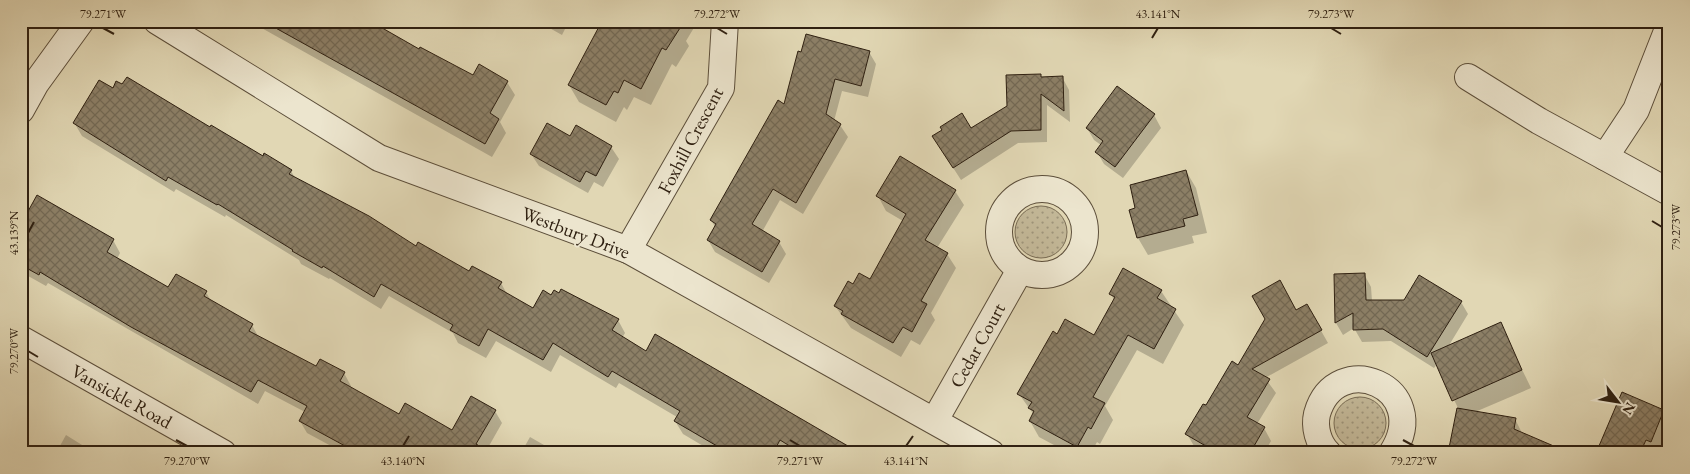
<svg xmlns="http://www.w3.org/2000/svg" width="1690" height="474" viewBox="0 0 1690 474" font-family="'EB Garamond',serif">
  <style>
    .grass { fill: url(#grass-dots); stroke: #796c54 }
    .shadow { fill: #0003 }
    .building { fill: url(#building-cross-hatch); stroke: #2f2011 }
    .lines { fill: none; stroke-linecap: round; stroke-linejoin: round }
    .minor-casing { stroke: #5c4e3a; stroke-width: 28 }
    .minor { stroke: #ece5ce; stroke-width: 26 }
    .ticks { fill: none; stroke: #2f2011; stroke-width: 2 }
    .labels { text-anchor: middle; stroke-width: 4; stroke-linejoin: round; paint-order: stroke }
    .street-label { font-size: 19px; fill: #2f2011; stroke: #ece5ce }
    .neatline { fill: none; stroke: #2f2011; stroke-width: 2 }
    .ticks-label { font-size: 12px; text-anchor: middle; fill: #2f2011 }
  </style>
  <defs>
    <pattern id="grass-dots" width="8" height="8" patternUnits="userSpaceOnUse" patternTransform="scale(1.25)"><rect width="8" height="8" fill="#c3b898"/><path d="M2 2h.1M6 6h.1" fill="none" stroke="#9f957b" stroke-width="1.8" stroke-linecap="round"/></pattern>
    <pattern id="building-cross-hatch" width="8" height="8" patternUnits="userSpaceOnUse" patternTransform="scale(1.25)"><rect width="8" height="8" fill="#8c7f66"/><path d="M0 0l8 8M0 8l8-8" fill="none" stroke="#736853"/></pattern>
  </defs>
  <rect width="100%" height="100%" fill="#e1d7b4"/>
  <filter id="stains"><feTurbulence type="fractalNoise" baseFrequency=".004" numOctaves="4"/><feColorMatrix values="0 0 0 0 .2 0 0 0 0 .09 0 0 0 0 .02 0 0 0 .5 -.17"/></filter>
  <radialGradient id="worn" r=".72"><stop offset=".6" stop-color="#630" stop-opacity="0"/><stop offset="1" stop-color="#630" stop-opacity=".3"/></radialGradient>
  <g class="grass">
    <circle cx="1041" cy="232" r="26"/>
    <circle cx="1360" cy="423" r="26"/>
  </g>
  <g class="shadow">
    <path d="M249,21H370L419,51L474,77L507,82L515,95L500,122L506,133L492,157Z"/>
    <path d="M537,21H569L562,35Z"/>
    <path d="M604,21H692L695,26L686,41L689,46L676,67L672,64L651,105L634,97L627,110L624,107L616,122L579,102L569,85Z"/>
    <path d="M821,21H850L824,26Z"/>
    <path d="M869,52L876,64L868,97L842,91L834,121L840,125L848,137L803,214L780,200L762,232L779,242L786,254L769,283L715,252L708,240L715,227L711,220L785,106Z"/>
    <path d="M1040,75L1042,78L1062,77L1069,90L1070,122L1047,105V142L1018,143L961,180L941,149L1008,106Z"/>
    <path d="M113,89L210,129L291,171L295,178L417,247L469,273L501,283L508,296L533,310L552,296L618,320L625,333L622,338L646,353L656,336L860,453H715L683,434L675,421L677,417L619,383L616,388L560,355L551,372L496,341L486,358L458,343L453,333L389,296L381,309L330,278L329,279L301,264L299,260L226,215L225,217L176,189L174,192L82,136L75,124Z"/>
    <path d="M1154,115L1161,128L1123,178L1104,164L1097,152L1101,145L1094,140L1087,128Z"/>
    <path d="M576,127L611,147L619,159L603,187L594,182L588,193L539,166L531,154L571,138Z"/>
    <path d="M1186,171L1196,188L1207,233L1192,236L1194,243L1148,255L1138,238L1131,211L1137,209Z"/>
    <path d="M955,191L964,205L937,248L947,254L956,268L931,313L935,320L920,345L911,340L901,357L851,328L835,306L853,285L870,281L903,221L886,211L878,196Z"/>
    <path d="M38,197L113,240L120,253L117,259L169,289L206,292L211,301L252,325L259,338L316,368L344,373L351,386L350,388L399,416L452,432L495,411L502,423L485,453H344L307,433L300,421L305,412L265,391L258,404L48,283L46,286L21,272V226Z"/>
    <path d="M1364,274L1371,287L1372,301L1461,302L1468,314L1448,347L1500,324L1531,388L1475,412L1515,419L1522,433L1570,453H1449L1458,408L1437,364L1434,368L1391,341L1362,342L1354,328L1343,335L1336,323L1335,275Z"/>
    <path d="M1161,291L1184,325L1163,364L1137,350L1105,406L1113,420L1100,444L1097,442L1091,453H1069L1039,437L1030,421L1034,415L1019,394L1057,336H1094L1114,300L1111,294Z"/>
    <path d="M1307,306L1328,343L1265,378L1276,393L1257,424L1264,428L1271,441L1264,453H1198L1200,449L1194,446L1187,434L1239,367L1296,312Z"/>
    <path d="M1622,394L1664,411L1669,420V440L1663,453H1598Z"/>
    <path d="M66,435L95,453H56Z"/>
    <path d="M21,437L30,452V453H21Z"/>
    <path d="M530,437L558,453H521Z"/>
  </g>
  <g class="building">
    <path d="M263,21H370L419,49L420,47L473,75L479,64L508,81L490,113L499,119L485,144Z"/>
    <path d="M602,21H667L680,28L666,50L662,48L641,89L624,80L618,93L614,91L606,105L568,85Z"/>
    <path d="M806,34L870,51L861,86L835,79L826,114L841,124L796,203L773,189L752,224L780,241L762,272L707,240L716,224L710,220L778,100L784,104L798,51L801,52Z"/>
    <path d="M1041,74V77L1063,76L1064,111L1041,94V130L1011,131L953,168L932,136L942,130L940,127L962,113L971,128L1007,106L1006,75Z"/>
    <path d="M127,77L210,127L211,125L263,156L264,153L292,170L289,174L369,216L416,246L418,242L469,271L472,266L502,282L498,288L533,308L543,290L551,295L554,290L559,293L561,289L619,319L612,330L646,351L655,334L860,453H801L780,440L773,453H729L674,421L680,411L612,371L608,377L553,343L543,360L488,329L479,346L450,330L453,325L381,284L374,297L323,266L322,268L292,251L293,250L218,204L217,205L168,177L166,181L73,123L99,80L113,88L116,81L122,84Z"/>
    <path d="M1117,86L1155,114L1115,167L1095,152L1103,141L1086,128Z"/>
    <path d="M547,123L570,136L576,125L612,146L596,176L586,171L580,182L530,154Z"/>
    <path d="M900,156L956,190L925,240L948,253L921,301L927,304L912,332L903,327L893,343L841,314L843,311L834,306L848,281L853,284L859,273L870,279L906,214L876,196Z"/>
    <path d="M1186,170L1198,215L1183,219L1185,226L1137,238L1129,210L1135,208L1130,185Z"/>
    <path d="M37,195L114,239L107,252L168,287L176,274L207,291L204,296L253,324L249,331L316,366L320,359L345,372L340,381L399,414L405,403L452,430L471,396L496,410L476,444L491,453H358L299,421L307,406L258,380L251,392L131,327L40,272L39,275L21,265V224Z"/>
    <path d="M1123,268L1162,290L1157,298L1176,309L1154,349L1128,335L1093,397L1105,403L1091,429L1088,427L1077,447L1029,421L1034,411L1028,408L1032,402L1017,394L1053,331L1057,334L1065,319L1094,335L1115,297L1109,294Z"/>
    <path d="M1365,273L1366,300H1404L1419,275L1462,301L1427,357L1383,329L1353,330V313L1335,323L1334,274Z"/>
    <path d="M1280,280L1296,310L1307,304L1322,330L1252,369L1270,379L1247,417L1265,427L1250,453H1218L1185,434L1203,404L1206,405L1232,361L1238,365L1265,319L1252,296Z"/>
    <path d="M1501,322L1522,370L1452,401L1431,353Z"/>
    <path d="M1622,392L1664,410L1651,442L1646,440L1640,453H1596Z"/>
    <path d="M1457,408L1516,418L1514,429L1570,453H1448Z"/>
  </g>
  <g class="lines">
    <defs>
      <g id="minor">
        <path d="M157,21L379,158L628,250L991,453"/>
        <path d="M1468,77L1539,121L1669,192"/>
        <path d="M21,110L36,83L81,21"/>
        <path d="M1605,157L1636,110L1669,26"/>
        <circle cx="1042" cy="232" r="43"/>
        <path d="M628,250L721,88L725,21"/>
        <path d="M21,339L223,453"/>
        <path d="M935,420L1020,270"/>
        <path d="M1328,453C1318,443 1314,427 1317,414C1336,347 1434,387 1392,453"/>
      </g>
    </defs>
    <use href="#minor" class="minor-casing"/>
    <use href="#minor" class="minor"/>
  </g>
  <path class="ticks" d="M103,28L114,34M717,28L727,34M1331,28L1341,34M1152,38L1158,28M1652,221L1662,227M28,233L34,222M28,351L38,357M176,440L187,446M790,440L800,446M1403,440L1414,446M403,446L409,436M906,446L913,436"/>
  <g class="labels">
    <g class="street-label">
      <text transform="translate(690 140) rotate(-62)" y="7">Foxhill Crescent</text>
      <text transform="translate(576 232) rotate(21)" y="7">Westbury Drive</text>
      <text transform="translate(977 345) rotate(-61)" y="7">Cedar Court</text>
      <text transform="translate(122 396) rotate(29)" y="7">Vansickle Road</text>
    </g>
  </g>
  <rect width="1690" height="474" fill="none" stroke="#e1d7b4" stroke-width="55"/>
  <g transform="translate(1618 402) rotate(121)" stroke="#ece5ce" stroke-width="4" paint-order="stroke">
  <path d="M0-4L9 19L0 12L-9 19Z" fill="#2f2011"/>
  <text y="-8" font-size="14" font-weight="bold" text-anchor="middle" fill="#2f2011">N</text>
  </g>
  <rect x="28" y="28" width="1634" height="418" class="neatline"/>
  <g class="ticks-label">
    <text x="103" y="18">79.271°W</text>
    <text x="717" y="18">79.272°W</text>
    <text x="1158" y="18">43.141°N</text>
    <text x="1331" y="18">79.273°W</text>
    <text transform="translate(1676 227) rotate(-90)" y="4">79.273°W</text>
    <text transform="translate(14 233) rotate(-90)" y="4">43.139°N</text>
    <text transform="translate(14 351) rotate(-90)" y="4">79.270°W</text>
    <text x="187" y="465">79.270°W</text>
    <text x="403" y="465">43.140°N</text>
    <text x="800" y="465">79.271°W</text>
    <text x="906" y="465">43.141°N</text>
    <text x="1414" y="465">79.272°W</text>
  </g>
  <rect width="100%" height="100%" filter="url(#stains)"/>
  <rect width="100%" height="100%" fill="url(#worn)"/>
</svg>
